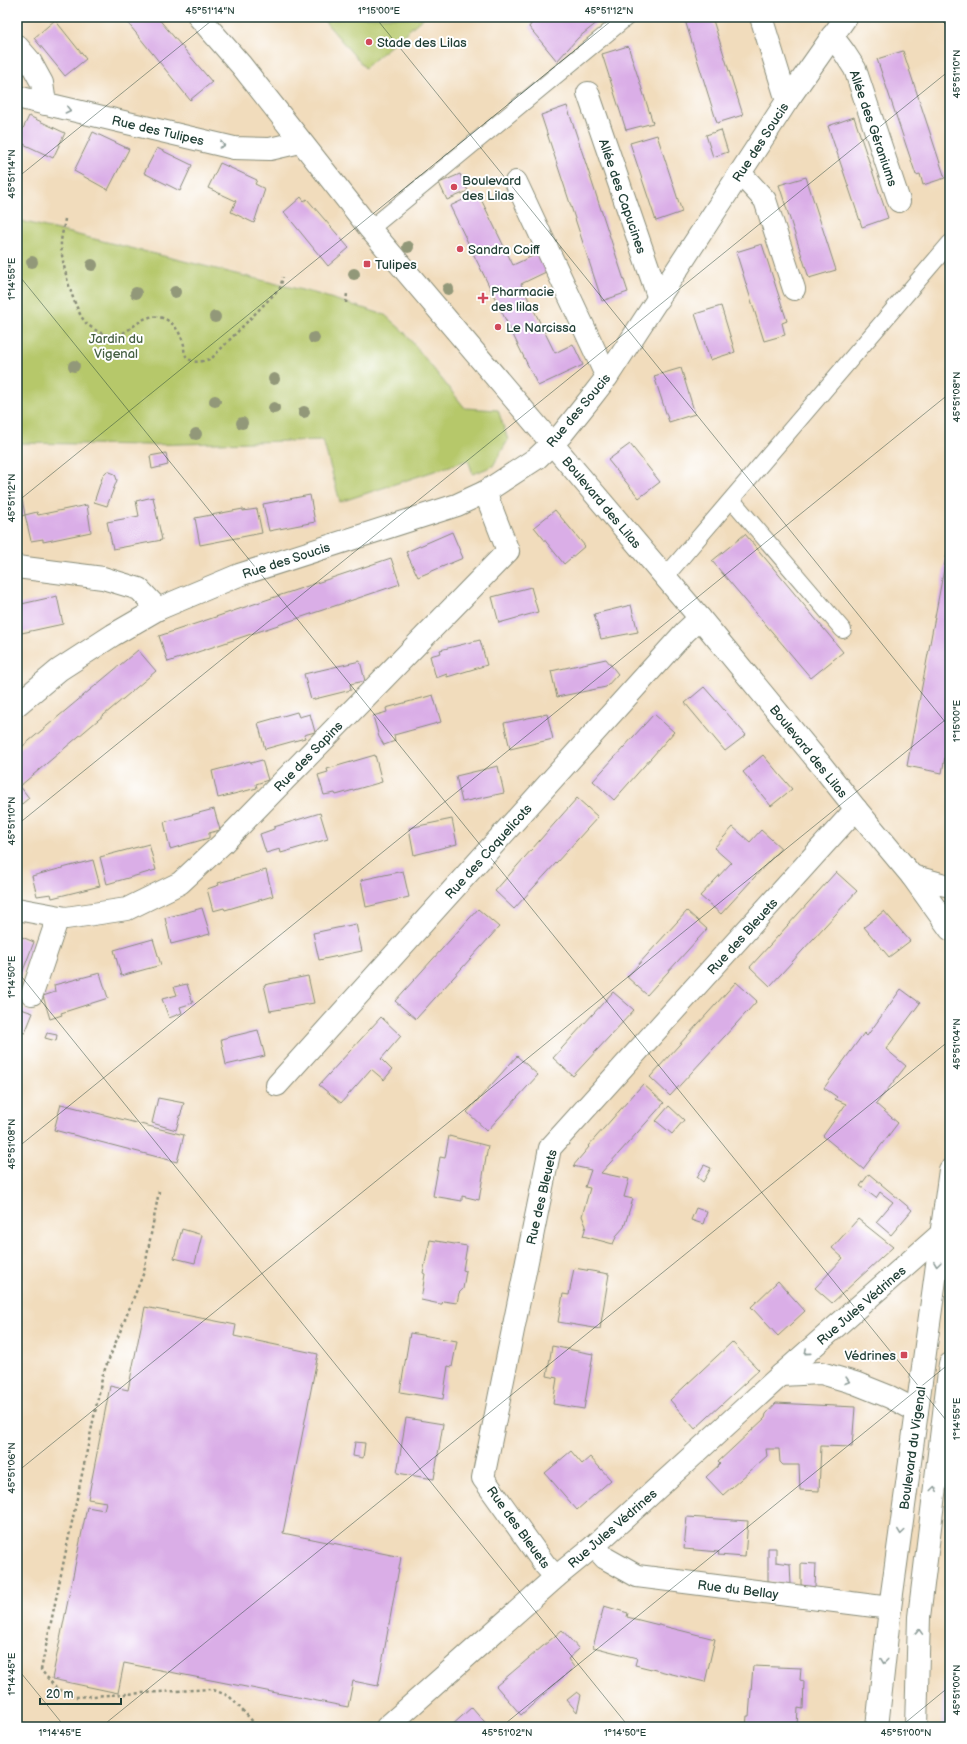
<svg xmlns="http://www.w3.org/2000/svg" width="967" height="1744" viewBox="0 0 967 1744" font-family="'Balsamiq Sans',sans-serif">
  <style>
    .built { fill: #e4d3f1 }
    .green { fill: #b6c86b; stroke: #6a8250 }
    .building { fill: #daaee7 }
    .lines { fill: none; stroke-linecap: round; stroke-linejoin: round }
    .lane-casing { stroke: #888c78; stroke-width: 18 }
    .street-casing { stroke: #888c78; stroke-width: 24 }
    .primary-casing { stroke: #888c78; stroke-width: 24 }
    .path { stroke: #888c78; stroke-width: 2.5; stroke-dasharray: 3 3; stroke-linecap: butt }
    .lane { stroke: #fff; stroke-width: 16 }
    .street { stroke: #fff; stroke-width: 22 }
    .primary { stroke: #fff; stroke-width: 22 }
    .tree { fill: #929879 }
    .oneway { stroke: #8f9e9a }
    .ticks { fill: none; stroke: #1f3d34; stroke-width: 1; stroke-opacity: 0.45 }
    .poi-dot { fill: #d1495b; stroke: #fff; stroke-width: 1.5 }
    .labels { text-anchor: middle; stroke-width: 4; stroke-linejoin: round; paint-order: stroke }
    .poi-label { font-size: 13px; fill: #1f3d34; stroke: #fff; text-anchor: start }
    .street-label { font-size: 13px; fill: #1f3d34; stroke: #fff }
    .park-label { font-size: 13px; fill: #456042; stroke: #fff }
    .neatline { fill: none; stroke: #1f3d34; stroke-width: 1.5 }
    .ticks-label { font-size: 10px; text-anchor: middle; fill: #1f3d34 }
  </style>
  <rect width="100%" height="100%" fill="#fff"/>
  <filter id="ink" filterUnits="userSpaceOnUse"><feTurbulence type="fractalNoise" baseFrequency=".025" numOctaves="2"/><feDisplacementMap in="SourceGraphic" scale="8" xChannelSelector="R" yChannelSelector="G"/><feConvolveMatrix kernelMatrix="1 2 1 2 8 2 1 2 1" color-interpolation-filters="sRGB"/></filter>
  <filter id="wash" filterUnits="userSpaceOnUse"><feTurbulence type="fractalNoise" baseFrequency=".012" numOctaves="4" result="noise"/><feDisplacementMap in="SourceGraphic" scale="16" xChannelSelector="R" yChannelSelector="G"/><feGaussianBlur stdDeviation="0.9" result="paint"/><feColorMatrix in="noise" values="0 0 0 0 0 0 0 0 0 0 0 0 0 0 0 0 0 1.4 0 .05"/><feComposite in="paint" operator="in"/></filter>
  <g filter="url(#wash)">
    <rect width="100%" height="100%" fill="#f1dcbc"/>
    <path class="built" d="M945,1644H950V1727H941Z"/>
    <g class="green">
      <path d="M321,17H424L365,68Z"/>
      <path d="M17,220L314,293L385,315L404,332L465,408L498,410L508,440L493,466L473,474L468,460L340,502L323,440L147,445L17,443Z"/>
    </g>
    <g id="blocks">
      <g class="building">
        <path d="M123,17H157L212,82L190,100Z"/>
        <path d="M536,17H604L578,38L557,61L529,27Z"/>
        <path d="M684,17H712L743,115L717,123Z"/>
        <path d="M55,20L86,59L65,76L34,38Z"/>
        <path d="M628,46L653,123L626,130L602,54Z"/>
        <path d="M903,51L945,178L923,185L920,174L916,175L877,59Z"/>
        <path d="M567,106L628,292L602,301L541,115Z"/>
        <path d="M29,116L65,133L53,158L17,141Z"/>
        <path d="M854,117L888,218L862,227L828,126Z"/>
        <path d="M721,130L728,152L713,157L706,135Z"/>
        <path d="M93,132L129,149L108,190L74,171Z"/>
        <path d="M657,135L682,212L656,221L630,143Z"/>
        <path d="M157,148L192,165L180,191L144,173Z"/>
        <path d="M220,163L257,180L255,184L265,189L254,223L231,212L236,201L208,188Z"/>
        <path d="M460,174L468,191L447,200L439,183Z"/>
        <path d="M806,177L836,270L809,278L779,185Z"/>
        <path d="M478,193L513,265L539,253L548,271L521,284L555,353L573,344L583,365L538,386L450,206Z"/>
        <path d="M301,197L304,201L307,199L349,248L328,266L284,212Z"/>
        <path d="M762,244L787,321L782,323L785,335L764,341L736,252Z"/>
        <path d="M721,306L735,352L710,360L695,314Z"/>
        <path d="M681,368L695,414L669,422L654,376Z"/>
        <path d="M630,444L660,482L639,498L608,460Z"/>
        <path d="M166,453L168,465L152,469L150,456Z"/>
        <path d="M107,471L115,474L117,480L107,506L94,502L103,475Z"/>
        <path d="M21,493L25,515L17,517V494Z"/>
        <path d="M310,495L315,522L269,531L263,504Z"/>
        <path d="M153,497L162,540L113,549L107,522L139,516L136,501Z"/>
        <path d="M87,505L91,532L43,542V539L31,541L25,515L37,512L38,515Z"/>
        <path d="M243,509V511L257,509L262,533L200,545L195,518Z"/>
        <path d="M555,510L585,546L564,564L534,527Z"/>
        <path d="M452,532L463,558L418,577L406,552Z"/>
        <path d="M745,534L843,652L811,678L712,561Z"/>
        <path d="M949,542L950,730L942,773L907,766Z"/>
        <path d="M391,558L400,584L168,662L159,636Z"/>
        <path d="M531,587L538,612L499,623L492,597Z"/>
        <path d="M57,596L63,624L17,634V605Z"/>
        <path d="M631,605L638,632L601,639L594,614Z"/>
        <path d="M480,640L487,665L447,677V674L436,678L430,656L441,653L440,650Z"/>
        <path d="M138,650L156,671L20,786L29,798L17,808V751Z"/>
        <path d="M606,659L618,674L606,687L557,697L551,671Z"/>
        <path d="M360,661L365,681L350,684L351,690L311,700L304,674Z"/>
        <path d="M704,687L746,735L725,751L685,703Z"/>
        <path d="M433,695L441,722L394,735L395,741L384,745L379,737L373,716L387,712L386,708Z"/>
        <path d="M297,712L299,717L310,714L315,732L304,735L305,738L265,749L258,723Z"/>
        <path d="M547,714L553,739L510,749L504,723Z"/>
        <path d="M654,714L674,732L614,800L593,781Z"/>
        <path d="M375,755L382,782L336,795L335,793L324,795L318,775L328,772L327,769Z"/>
        <path d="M763,755L792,789L771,806L743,772Z"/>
        <path d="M262,760L268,780L256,784L257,788L218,798L212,771L250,761L251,763Z"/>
        <path d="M498,766L504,793L462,802L456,776Z"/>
        <path d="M577,798L598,817L514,909L495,891Z"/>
        <path d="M214,809L220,830L209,833V838L170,849L164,822Z"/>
        <path d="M320,813L328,839L281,853L280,849L266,853L260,834L274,829V827Z"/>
        <path d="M452,819L457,844L414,855L409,828Z"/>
        <path d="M733,827L750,842L761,830L781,848L721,914L700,896L731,863L714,848Z"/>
        <path d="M149,844L156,870L107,884L100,857Z"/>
        <path d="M93,860L100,886L52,898L51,894L37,896L32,876Z"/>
        <path d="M266,870L273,896L225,910L224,908L213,911L207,889L219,885L218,883Z"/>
        <path d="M403,871L409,897L366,907L361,880Z"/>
        <path d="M836,872L857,891L770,986L750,967Z"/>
        <path d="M202,908L210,934L171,944L165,918Z"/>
        <path d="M478,909L499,927L416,1019L395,1001Z"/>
        <path d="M687,911L707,929L647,995L627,977Z"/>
        <path d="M884,911L910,941L889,957L864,927Z"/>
        <path d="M356,924L362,951L319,960L313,933Z"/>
        <path d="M17,935L34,942L17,986Z"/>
        <path d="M153,939L161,965L121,976L114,950Z"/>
        <path d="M100,973L108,998L61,1013L62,1015L50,1019L43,996L55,992L54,985Z"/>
        <path d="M308,976L314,1003L270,1011L264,985Z"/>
        <path d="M736,982L757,1001L670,1096L650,1077Z"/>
        <path d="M187,984L193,1003L180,1007L182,1013L169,1018L162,999L177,995L174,987Z"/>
        <path d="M901,989L920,1003L886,1049L906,1066L876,1104L898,1123L863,1169L823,1136L846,1104L835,1099L837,1097L824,1088L864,1033L867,1036Z"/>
        <path d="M613,992L634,1010L573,1076L553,1058Z"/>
        <path d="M21,1009L33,1013L25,1033L17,1031V1019Z"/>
        <path d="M381,1017L401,1036L381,1059L392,1070L384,1080L371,1069L341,1103L319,1085Z"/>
        <path d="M258,1030L265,1056L226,1065L221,1039Z"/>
        <path d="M47,1033L57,1035L56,1041L45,1038Z"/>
        <path d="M517,1056L538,1075L487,1131L467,1112Z"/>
        <path d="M643,1084L664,1103L601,1173L629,1179L624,1197L633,1199L624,1227L617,1235L613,1244L583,1236L586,1226L582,1216L590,1188L585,1187L591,1170L573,1166L589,1147L588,1146Z"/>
        <path d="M158,1098L184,1103L176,1130L152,1123Z"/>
        <path d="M61,1104L184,1135L177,1162L54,1130Z"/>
        <path d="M669,1106L684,1120L672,1134L656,1121Z"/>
        <path d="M449,1136L488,1146L479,1200L462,1196V1201L433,1196L440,1157L445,1158Z"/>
        <path d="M704,1165L711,1168L703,1182L697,1177Z"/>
        <path d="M869,1174L912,1210L891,1235L876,1222L893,1202L880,1192L876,1198L860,1186Z"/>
        <path d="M696,1208L707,1212L703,1224L691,1220Z"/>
        <path d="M858,1219L893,1247L832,1303L815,1288L843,1258L832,1248Z"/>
        <path d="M182,1229L202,1235L195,1263L174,1258Z"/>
        <path d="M430,1240L467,1246L463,1270L466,1271L463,1289L459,1293L457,1303L443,1301L442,1304H440L421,1300L425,1274L423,1273Z"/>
        <path d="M574,1268L609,1274L600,1329L558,1322L563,1294L569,1295Z"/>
        <path d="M778,1281L805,1311L778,1336L751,1307Z"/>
        <path d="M145,1307L236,1325L234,1336L318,1354L283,1533L401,1557L378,1686L353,1681L348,1707L124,1663L118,1693L52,1679L87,1507L104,1510L106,1502L88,1499L110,1386L128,1390Z"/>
        <path d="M410,1333L457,1341L452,1367L448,1366L443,1399L400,1392Z"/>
        <path d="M732,1342L759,1370L695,1429L670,1400Z"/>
        <path d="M552,1346L593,1354L584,1409L553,1404L557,1378L547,1376Z"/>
        <path d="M776,1403L855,1407L852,1447L821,1446L819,1491L800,1490L799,1465H783L780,1462L779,1449H766L767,1456L723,1495L706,1477L720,1464L718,1462L765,1418L766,1414Z"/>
        <path d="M406,1418L443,1424L434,1479L397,1473Z"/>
        <path d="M355,1442L365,1443L363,1458L353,1456Z"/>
        <path d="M571,1451L582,1464L590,1457L611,1480L577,1510L545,1473Z"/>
        <path d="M687,1517L748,1521L745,1557L718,1555L719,1552L684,1549Z"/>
        <path d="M768,1548H776V1562L790,1564L791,1584L768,1581Z"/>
        <path d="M801,1563L816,1564L815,1587L801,1585Z"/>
        <path d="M604,1606L628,1613L627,1617L715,1639L705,1682L635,1665L637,1658L593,1647Z"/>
        <path d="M562,1630L579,1649L568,1659L574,1667L521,1715L496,1686Z"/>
        <path d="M753,1666L801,1668L800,1680L804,1681L803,1709L798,1708L797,1727H746L747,1716H749Z"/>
        <path d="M577,1692L581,1695L577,1712L567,1700Z"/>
        <path d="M472,1707L489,1727H450Z"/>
      </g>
    </g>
  </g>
  <g filter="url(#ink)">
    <use href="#blocks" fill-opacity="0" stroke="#888c78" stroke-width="1"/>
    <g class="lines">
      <defs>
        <g id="lane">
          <path d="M370,229L627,17"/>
          <path d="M732,500L843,630"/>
          <path d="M665,577L950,243"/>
        </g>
        <g id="street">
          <path d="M199,17L241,65L370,229L700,618L822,766L856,809L912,876L950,929"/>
          <path d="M761,17L787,101"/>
          <path d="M832,36L844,52L855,69L899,201"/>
          <path d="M17,46L30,61L42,83L45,104"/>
          <path d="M588,93L659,299"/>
          <path d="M17,97L234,148L270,149L300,142"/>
          <path d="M740,173L765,200L794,289"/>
          <path d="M516,182L607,377"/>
          <path d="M17,567L103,578L139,589L158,609"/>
          <path d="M17,705L59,670L113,635L158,609L239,575L457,505L485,492L537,458L562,434L590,399L607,377L787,101L846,17"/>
          <path d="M912,876L945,885H950"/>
          <path d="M17,909L66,918L127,909L180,883L222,844L508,551L485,492"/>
          <path d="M32,994L58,917"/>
          <path d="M277,1085L685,632L700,618"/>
          <path d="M781,1375L821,1373L855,1383L890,1397L917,1411"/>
          <path d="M594,1546L605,1558L637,1576L890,1608"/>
          <path d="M556,1577L545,1565L483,1478L550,1148L856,809"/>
          <path d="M387,1727L556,1577L594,1546L781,1375L941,1234"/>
        </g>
        <g id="primary">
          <path d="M877,1727L890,1608L950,1170"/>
          <path d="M916,1727L919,1617L950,1364"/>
        </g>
      </defs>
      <use href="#lane" class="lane-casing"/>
      <use href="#street" class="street-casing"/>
      <use href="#primary" class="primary-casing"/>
      <g class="path">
        <path d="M65,219C64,226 62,234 61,241C60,259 74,312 87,324C93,329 104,336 112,336C133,335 142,307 167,320C176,325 181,335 184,345C184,347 184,351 185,354C190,365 203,362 212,358L280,288L283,277"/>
        <path d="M346,303L347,293"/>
        <path d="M159,1191L144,1272L103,1374L41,1670L56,1688L75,1697L211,1689L229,1696L258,1727"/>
      </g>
      <use href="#lane" class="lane"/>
      <use href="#street" class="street"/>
      <use href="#primary" class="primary"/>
    </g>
    <g class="tree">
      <circle cx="408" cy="247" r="6"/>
      <circle cx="32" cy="262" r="6"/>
      <circle cx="92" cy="265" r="6"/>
      <circle cx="354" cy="274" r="6"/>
      <circle cx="448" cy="289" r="6"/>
      <circle cx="175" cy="292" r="6"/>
      <circle cx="136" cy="293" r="6"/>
      <circle cx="215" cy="317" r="6"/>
      <circle cx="314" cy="338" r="6"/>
      <circle cx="74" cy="366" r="6"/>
      <circle cx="274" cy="379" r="6"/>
      <circle cx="215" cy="401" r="6"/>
      <circle cx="274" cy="408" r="6"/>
      <circle cx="304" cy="412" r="6"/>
      <circle cx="242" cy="423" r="6"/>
      <circle cx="196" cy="434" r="6"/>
    </g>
    <defs><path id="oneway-chevron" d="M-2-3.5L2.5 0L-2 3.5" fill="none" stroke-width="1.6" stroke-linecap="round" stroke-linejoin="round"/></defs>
    <g class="oneway">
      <use href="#oneway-chevron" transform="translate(68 110) rotate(13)"/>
      <use href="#oneway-chevron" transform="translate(222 145) rotate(13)"/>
      <use href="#oneway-chevron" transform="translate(937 1264) rotate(97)"/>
      <use href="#oneway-chevron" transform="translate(807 1352) rotate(139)"/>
      <use href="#oneway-chevron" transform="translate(847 1381) rotate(16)"/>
      <use href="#oneway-chevron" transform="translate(934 1489) rotate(-83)"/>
      <use href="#oneway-chevron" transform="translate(901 1532) rotate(98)"/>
      <use href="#oneway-chevron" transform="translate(919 1632) rotate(-88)"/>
      <use href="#oneway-chevron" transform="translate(884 1661) rotate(97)"/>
    </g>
  </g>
  <path class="ticks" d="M375,17L950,728M939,17L950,30M17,178L216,17M17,273L950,1425M17,502L616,17M17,825L950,70M17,971L629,1727M17,1148L950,393M17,1472L950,716M17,1668L65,1727M101,1727L950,1040M501,1727L950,1363M900,1727L950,1686"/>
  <g class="poi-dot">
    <circle cx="369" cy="42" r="4"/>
    <circle cx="454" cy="187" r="4"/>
    <circle cx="460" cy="249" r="4"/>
    <rect x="363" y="260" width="8" height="8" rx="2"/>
    <path d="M481 292h4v4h4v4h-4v4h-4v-4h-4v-4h4z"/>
    <circle cx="498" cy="327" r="4"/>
    <rect x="900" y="1351" width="8" height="8" rx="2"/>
  </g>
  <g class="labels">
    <g class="poi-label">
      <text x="377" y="47">Stade des Lilas</text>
      <text x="462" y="185">Boulevard<tspan x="462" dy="15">des Lilas</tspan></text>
      <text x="468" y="254">Sandra Coiff</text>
      <text x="375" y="269">Tulipes</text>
      <text x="491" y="296">Pharmacie<tspan x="491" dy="15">des lilas</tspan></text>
      <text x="506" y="332">Le Narcissa</text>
      <text x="896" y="1360" text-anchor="end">Védrines</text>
    </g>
    <g class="street-label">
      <text transform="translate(874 128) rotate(71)" y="5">Allée des Géraniums</text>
      <text transform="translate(158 130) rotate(13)" y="5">Rue des Tulipes</text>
      <text transform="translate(760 142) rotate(-57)" y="5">Rue des Soucis</text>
      <text transform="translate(623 196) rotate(71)" y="5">Allée des Capucines</text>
      <text transform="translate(578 410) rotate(-50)" y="5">Rue des Soucis</text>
      <text transform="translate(602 502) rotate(50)" y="5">Boulevard des Lilas</text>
      <text transform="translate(286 560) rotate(-18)" y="5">Rue des Soucis</text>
      <text transform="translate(809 751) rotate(51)" y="5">Boulevard des Lilas</text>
      <text transform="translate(308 756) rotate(-46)" y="5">Rue des Sapins</text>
      <text transform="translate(488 851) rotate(-48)" y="5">Rue des Coquelicots</text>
      <text transform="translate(742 936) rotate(-48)" y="5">Rue des Bleuets</text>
      <text transform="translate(541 1197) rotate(-77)" y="5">Rue des Bleuets</text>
      <text transform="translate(861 1305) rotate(-41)" y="5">Rue Jules Védrines</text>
      <text transform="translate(912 1448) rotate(-82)" y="5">Boulevard du Vigenal</text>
      <text transform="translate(519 1527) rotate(54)" y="5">Rue des Bleuets</text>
      <text transform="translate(612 1528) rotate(-41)" y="5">Rue Jules Védrines</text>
      <text transform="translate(738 1589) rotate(7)" y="5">Rue du Bellay</text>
    </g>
    <g class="park-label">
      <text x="116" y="343">Jardin du<tspan x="116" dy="15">Vigenal</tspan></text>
    </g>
  </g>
  <rect width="967" height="1744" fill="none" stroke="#fff" stroke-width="44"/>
  <path d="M40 1698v6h81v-6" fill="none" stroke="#1f3d34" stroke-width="2"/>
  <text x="46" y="1698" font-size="12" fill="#1f3d34" stroke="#ffffff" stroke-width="3" paint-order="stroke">20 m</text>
  <rect x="22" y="22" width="923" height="1700" class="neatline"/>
  <g class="ticks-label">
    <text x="210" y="14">45°51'14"N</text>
    <text x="379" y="14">1°15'00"E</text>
    <text x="609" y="14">45°51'12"N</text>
    <text transform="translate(956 74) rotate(-90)" y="4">45°51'10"N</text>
    <text transform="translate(11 174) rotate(-90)" y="4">45°51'14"N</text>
    <text transform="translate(11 279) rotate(-90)" y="4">1°14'55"E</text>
    <text transform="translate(956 397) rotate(-90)" y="4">45°51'08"N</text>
    <text transform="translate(11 498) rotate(-90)" y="4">45°51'12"N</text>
    <text transform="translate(956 721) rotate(-90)" y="4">1°15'00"E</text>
    <text transform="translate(11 821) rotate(-90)" y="4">45°51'10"N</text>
    <text transform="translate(11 977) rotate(-90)" y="4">1°14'50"E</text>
    <text transform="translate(956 1044) rotate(-90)" y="4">45°51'04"N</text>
    <text transform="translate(11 1144) rotate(-90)" y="4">45°51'08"N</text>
    <text transform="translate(956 1419) rotate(-90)" y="4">1°14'55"E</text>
    <text transform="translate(11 1468) rotate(-90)" y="4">45°51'06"N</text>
    <text transform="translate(11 1674) rotate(-90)" y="4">1°14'45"E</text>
    <text transform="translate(956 1690) rotate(-90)" y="4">45°51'00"N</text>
    <text x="60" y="1736">1°14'45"E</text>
    <text x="507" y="1736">45°51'02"N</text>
    <text x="625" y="1736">1°14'50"E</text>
    <text x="906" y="1736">45°51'00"N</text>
  </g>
</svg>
